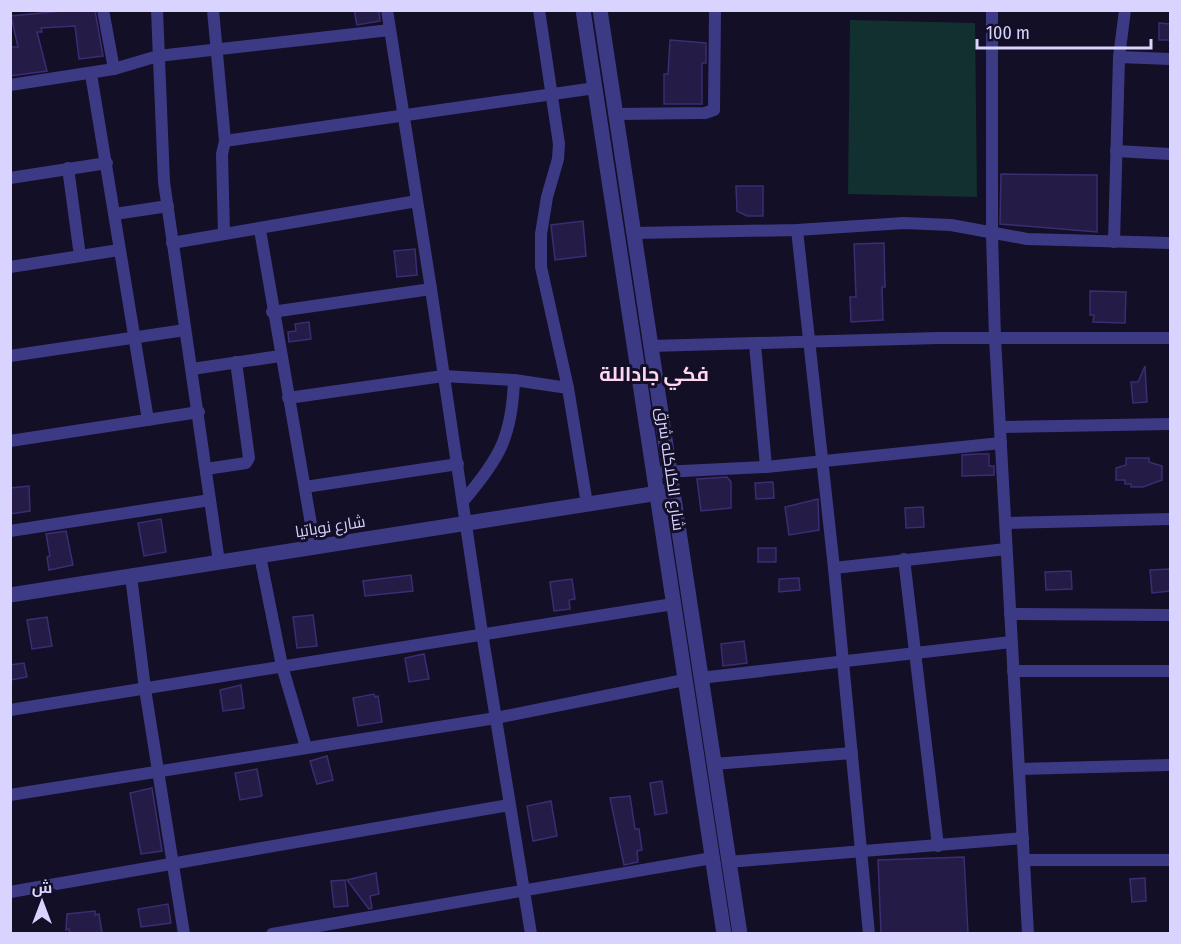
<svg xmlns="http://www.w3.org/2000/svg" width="1181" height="944" viewBox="0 0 1181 944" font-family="'Fira Sans Condensed',Cairo,sans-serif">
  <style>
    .green { fill: #12302f }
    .building { fill: #241b47; stroke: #3b2d73; stroke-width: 1.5 }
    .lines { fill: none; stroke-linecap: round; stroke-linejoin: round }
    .minor { stroke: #3d3a85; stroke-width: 12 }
    .tertiary { stroke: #3d3a85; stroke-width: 15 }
    .labels { text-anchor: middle; stroke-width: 6; stroke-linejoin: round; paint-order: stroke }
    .street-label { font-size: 16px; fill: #d9d4ff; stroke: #130f26 }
    .quarter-label { font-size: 20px; font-weight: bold; fill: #ffd6f0; stroke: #130f26 }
  </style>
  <rect width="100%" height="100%" fill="#130f26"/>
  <path class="green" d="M850,20L975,23L977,197L848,194Z"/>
  <g class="building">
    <path d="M72,10H95L103,56L79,59L75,26L41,28L42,32H37L47,71L10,76V47H18L11,16Z"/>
    <path d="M354,10H379L380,21L357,25Z"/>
    <path d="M1159,23L1170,24V40H1159Z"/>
    <path d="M670,40L706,43V63H702V104H664V74H668Z"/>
    <path d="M1001,174L1097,175V232L1000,224Z"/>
    <path d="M736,186H763V216H747L737,211Z"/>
    <path d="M583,221L586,256L555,260L551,225Z"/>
    <path d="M884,243L885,287H882L883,320L851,322L850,297H856L854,244Z"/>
    <path d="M415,249L417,275L397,277L394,251Z"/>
    <path d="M1090,291L1126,292L1125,323L1093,322L1094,315H1090Z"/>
    <path d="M309,322L311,339L289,342L288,332L296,331L295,324Z"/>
    <path d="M1145,366L1147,402L1133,403L1131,382H1138Z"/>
    <path d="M976,454H989V466H994V475L962,476V455Z"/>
    <path d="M1126,458H1149V462L1162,466V480L1143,487H1131V484H1125V480H1116V468L1126,465Z"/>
    <path d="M727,477L731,482V508L701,511L697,479Z"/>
    <path d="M773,482L774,498L756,499L755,483Z"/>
    <path d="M29,486L30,511L10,514V488Z"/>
    <path d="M818,499L819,530L789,535L785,507Z"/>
    <path d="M923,507L924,527L906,528L905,508Z"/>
    <path d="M161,519L166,552L144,556L138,523Z"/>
    <path d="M66,531L73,565L49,570L47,557L50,556L46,534Z"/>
    <rect x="758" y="548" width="18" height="14"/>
    <path d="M1170,569V591L1152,593L1150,570Z"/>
    <path d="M1071,571L1072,589L1046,590L1045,572Z"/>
    <path d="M411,575L413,591L365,596L363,581Z"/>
    <path d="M799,578L800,590L779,592V579Z"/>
    <path d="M572,579L575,599L569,600L570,609L554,611L550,582Z"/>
    <path d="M313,615L317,646L297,648L293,617Z"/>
    <path d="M47,617L52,646L32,649L27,620Z"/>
    <path d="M744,641L747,663L723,666L721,644Z"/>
    <path d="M424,654L429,679L409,682L405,658Z"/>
    <path d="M24,663L27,677L10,680V665Z"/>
    <path d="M241,685L244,708L223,711L220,690Z"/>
    <path d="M374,694L375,697L378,696L382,722L358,726L353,698Z"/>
    <path d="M327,756L333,780L317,784L310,761Z"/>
    <path d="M257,769L262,796L240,800L235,773Z"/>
    <path d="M662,781L667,813L655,815L650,783Z"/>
    <path d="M152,788L162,851L141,854L130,793Z"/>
    <path d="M630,796L635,829H639L642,850L637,851L638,862L624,865L610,798Z"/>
    <path d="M551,801L557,836L533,841L527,806Z"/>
    <path d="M964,857L968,933H881L878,860Z"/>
    <path d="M376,873L379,894L370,896L372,908L369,909L347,880Z"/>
    <path d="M1145,878L1146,901L1132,902L1130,879Z"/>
    <path d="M345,880L348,906L334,907L331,881Z"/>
    <path d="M168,904L171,923L141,927L138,909Z"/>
    <path d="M95,911V915L99,914L102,933H70L69,929L66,930L67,914Z"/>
  </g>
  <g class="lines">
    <g class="minor">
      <path d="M103,10L114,69"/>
      <path d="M157,10L164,182L219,562"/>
      <path d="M213,10L225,141L222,154L224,234"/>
      <path d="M387,10L431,289L482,633L531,934"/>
      <path d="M539,10L559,144L558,159L547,197L541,234V267L568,388L587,504"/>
      <path d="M992,10V235L995,338L1028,934"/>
      <path d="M1119,57L1170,59"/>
      <path d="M91,74L148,420"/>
      <path d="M10,85L114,69L158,56L390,30"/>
      <path d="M617,114L705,113L714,110L715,10"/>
      <path d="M225,141L595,88"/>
      <path d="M1116,151L1170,154"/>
      <path d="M68,168L80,256"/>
      <path d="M10,178L107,163"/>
      <path d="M115,214L168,206"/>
      <path d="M260,230L315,547"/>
      <path d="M797,230L834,568L869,934"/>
      <path d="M635,233L797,230L904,223L951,225L1027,239L1170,243"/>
      <path d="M1114,242L1119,57L1125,10"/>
      <path d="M172,243L417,201"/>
      <path d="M10,267L119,250"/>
      <path d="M272,312L431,289"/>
      <path d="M755,344L766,467"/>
      <path d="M651,346L938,338H1170"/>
      <path d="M10,356L185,330"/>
      <path d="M192,369L280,356"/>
      <path d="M288,398L443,376L514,380L568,388"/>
      <path d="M1000,427L1170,424"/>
      <path d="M10,441L199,412"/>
      <path d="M206,469L246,463L249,458L236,362"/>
      <path d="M662,472L766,467L1001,443"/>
      <path d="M305,487L458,464"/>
      <path d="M464,500C500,458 512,436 514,380"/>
      <path d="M1006,523L1170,519"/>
      <path d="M10,531L210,500"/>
      <path d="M260,556L282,666L306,747"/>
      <path d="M904,559L938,846"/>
      <path d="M834,568L1006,549"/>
      <path d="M131,576L145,689L184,934"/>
      <path d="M1010,614L1170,615"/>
      <path d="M1013,671H1170"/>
      <path d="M700,678L1011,642"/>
      <path d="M10,710L673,604"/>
      <path d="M714,764L852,753"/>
      <path d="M1019,769L1170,765"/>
      <path d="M10,795L496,718L684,680"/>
      <path d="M1025,860H1170"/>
      <path d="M728,862L1023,838"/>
      <path d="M10,892L509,805"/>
      <path d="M272,934L712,858"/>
    </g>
    <g class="tertiary">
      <path d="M583,10L724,934"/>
      <path d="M600,10L740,934"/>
      <path d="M10,595L665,492"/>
    </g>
  </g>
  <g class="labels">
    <g class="street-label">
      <text transform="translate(671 469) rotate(82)" y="6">شارع الكلاكله شرق</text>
      <text transform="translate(330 526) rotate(-9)" y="6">شارع نوباتيا</text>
    </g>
    <g class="quarter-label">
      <text x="654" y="381">فكي جاداللة</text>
    </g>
  </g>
  <rect width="1181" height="944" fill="none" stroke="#d9d4ff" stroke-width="24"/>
  <g transform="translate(42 902)" stroke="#130f26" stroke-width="4.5" paint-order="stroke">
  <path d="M0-4.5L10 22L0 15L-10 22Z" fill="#d9d4ff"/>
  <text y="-9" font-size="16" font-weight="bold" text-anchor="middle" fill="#d9d4ff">ش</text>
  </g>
  <path d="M977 39v9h174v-9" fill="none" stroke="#d9d4ff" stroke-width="3"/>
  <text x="986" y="39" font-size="18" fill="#d9d4ff" stroke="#130f26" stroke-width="4.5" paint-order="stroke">100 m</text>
</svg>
